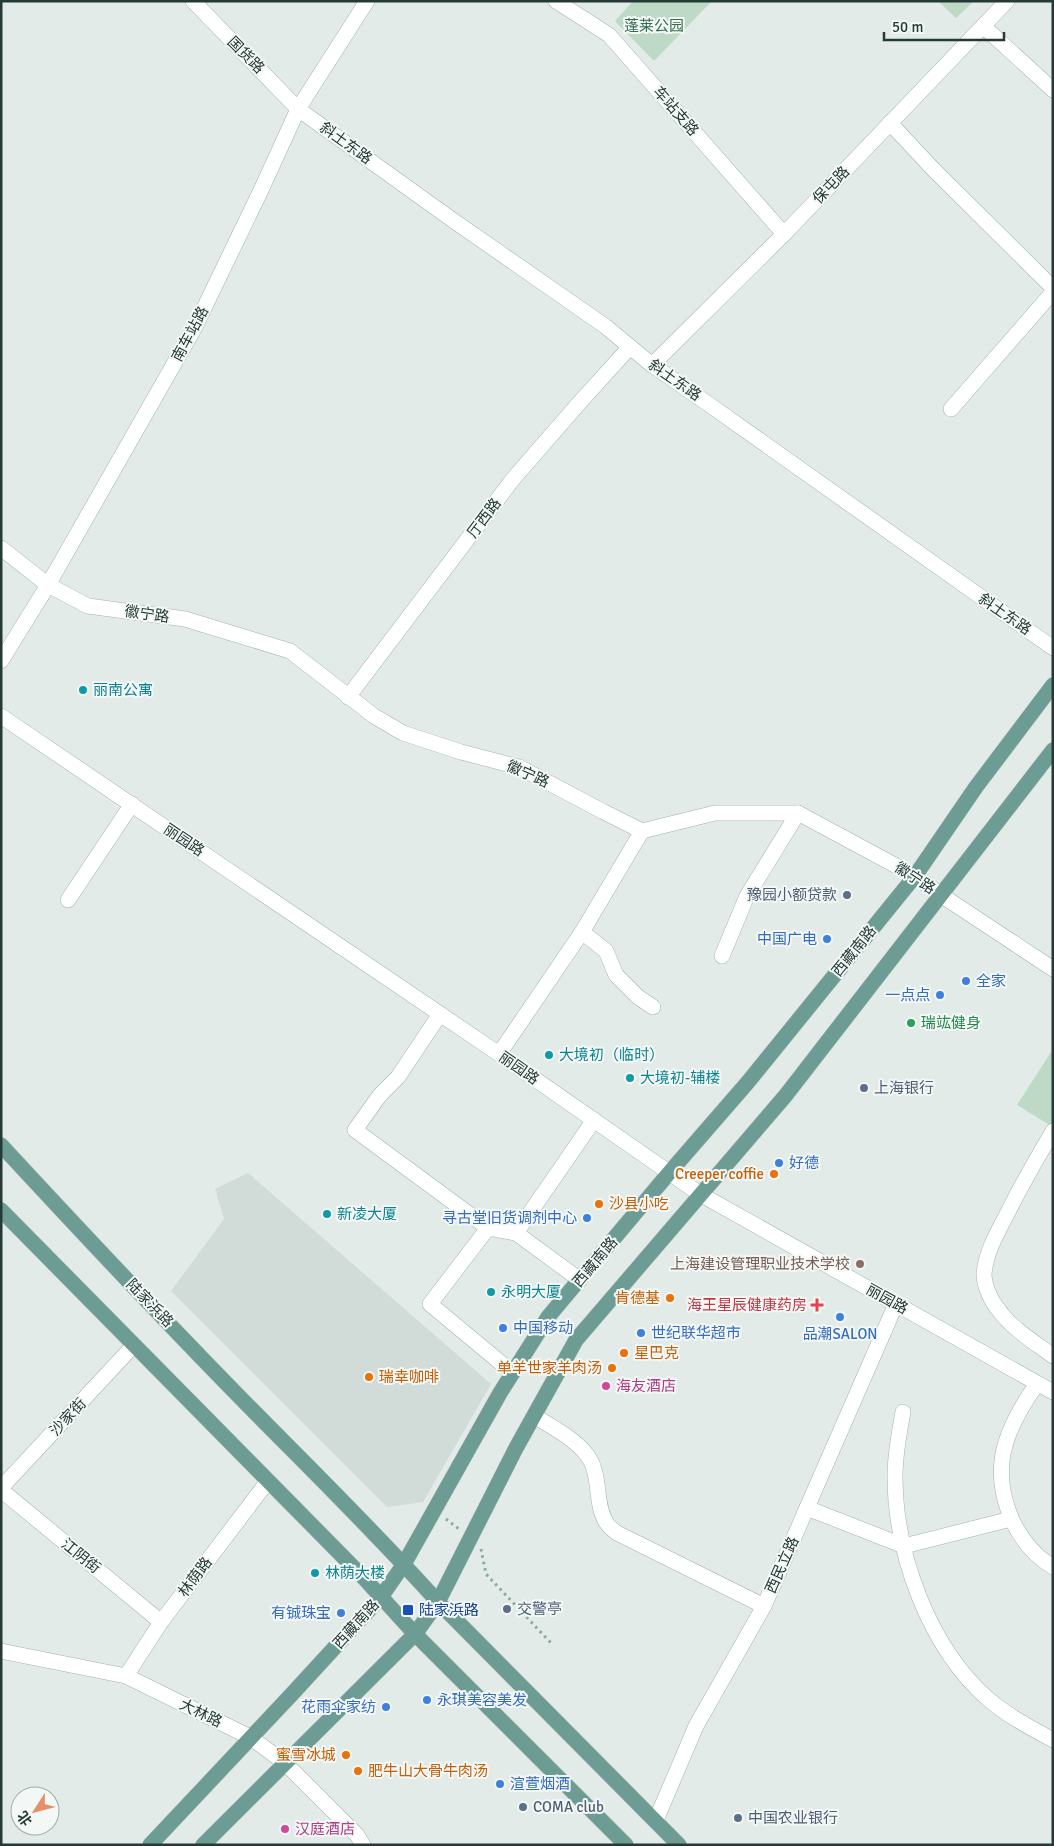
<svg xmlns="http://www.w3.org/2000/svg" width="1054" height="1846" viewBox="0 0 1054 1846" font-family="Signika,'Noto Sans SC',sans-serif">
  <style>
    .built { fill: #d1dbd7 }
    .green { fill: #bedac7 }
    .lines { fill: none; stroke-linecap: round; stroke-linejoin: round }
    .minor-casing { stroke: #a5b2af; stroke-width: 16 }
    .major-casing { stroke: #c2c8c7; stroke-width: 16 }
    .path { stroke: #86aba3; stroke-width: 3; stroke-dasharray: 2.5 4; stroke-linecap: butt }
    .minor { stroke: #fff; stroke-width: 15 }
    .major { stroke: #6c9c93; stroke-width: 15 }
    .culture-dot { fill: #0f9aa8; stroke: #f3f8f6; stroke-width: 2 }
    .service-dot { fill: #5c6f8a; stroke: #f3f8f6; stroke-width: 2 }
    .shop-dot { fill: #3f7fe0; stroke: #f3f8f6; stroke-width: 2 }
    .leisure-dot { fill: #2e9e5b; stroke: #f3f8f6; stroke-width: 2 }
    .food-dot { fill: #e8710a; stroke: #f3f8f6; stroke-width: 2 }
    .education-dot { fill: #8d6e63; stroke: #f3f8f6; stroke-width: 2 }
    .health-dot { fill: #e0444e; stroke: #f3f8f6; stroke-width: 2 }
    .hotel-dot { fill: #d1479c; stroke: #f3f8f6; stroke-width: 2 }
    .transit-dot { fill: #1a4fb4; stroke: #f3f8f6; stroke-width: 2 }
    .labels { text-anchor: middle; stroke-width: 4; stroke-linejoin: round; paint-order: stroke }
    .park-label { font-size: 15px; fill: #336d4e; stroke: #f3f8f6 }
    .street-label { font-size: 15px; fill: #243a36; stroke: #f3f8f6 }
    .culture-label { font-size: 15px; fill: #0d838f; stroke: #f3f8f6; text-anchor: start }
    .service-label { font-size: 15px; fill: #4e5e75; stroke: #f3f8f6; text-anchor: start }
    .shop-label { font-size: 15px; fill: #366cbe; stroke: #f3f8f6; text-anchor: start }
    .leisure-label { font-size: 15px; fill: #27864d; stroke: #f3f8f6; text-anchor: start }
    .food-label { font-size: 15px; fill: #c56008; stroke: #f3f8f6; text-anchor: end }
    .education-label { font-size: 15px; fill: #785e54; stroke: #f3f8f6; text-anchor: end }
    .health-label { font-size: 15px; fill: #be3a42; stroke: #f3f8f6; text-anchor: end }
    .hotel-label { font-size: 15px; fill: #b23c85; stroke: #f3f8f6; text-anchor: start }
    .transit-label { font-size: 15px; fill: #164399; stroke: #f3f8f6; text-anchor: start }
  </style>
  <rect width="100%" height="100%" fill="#e2ebe8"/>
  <path class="built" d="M248,1173L491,1384L423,1502L387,1507L171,1291L224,1219L215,1189Z"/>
  <g class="green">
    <path d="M633,1H712L654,61L615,21Z"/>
    <path d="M938,1H974L956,18Z"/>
    <path d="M1053,1049V1127L1017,1105Z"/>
  </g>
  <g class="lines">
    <defs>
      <g id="minor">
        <path d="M193,1L298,109L454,221L605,326L652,365L707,403L1053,648"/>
        <path d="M556,1L609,35L784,234"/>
        <path d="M983,26L1053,90"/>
        <path d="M890,123L933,169L1053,288"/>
        <path d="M652,365L784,234L1007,1"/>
        <path d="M951,409L1053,292"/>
        <path d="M1,548L48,585L88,606L185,619L290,651L374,716L403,733L461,752L519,767L604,812L642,831L715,813H798L915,876L941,895L1053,969"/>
        <path d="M1,661L48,585L195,327L262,188L298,109L367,1"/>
        <path d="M348,697L513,479L580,402L630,347"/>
        <path d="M1,716L499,1054L700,1194L1053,1392"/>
        <path d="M68,900L132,804"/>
        <path d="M582,932L606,951L616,975L638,997L653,1007"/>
        <path d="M722,956L747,896L798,813"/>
        <path d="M440,1014L398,1077L380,1095L355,1130L488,1228"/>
        <path d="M499,1054L582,932L642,831"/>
        <path d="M1053,1131C1037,1158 1021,1186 1007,1214C997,1233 986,1252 984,1274C984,1285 991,1301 998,1309C1011,1328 1034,1342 1053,1356"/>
        <path d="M516,1233L594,1120"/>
        <path d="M513,1373L430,1304L488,1228L516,1233L580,1280"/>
        <path d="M1037,1384C1024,1402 1013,1420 1006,1442C992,1487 1012,1542 1053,1567"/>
        <path d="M903,1412C899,1433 895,1455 895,1476C895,1554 929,1647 988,1699C1008,1716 1031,1728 1053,1740"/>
        <path d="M534,1416C551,1426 575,1439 587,1455C602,1475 594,1503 606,1522C608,1526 613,1530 617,1533L764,1606"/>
        <path d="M1,1488L134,1345"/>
        <path d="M1,1490L161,1622"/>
        <path d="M807,1508L904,1546L1011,1519"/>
        <path d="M1,1651L126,1676L250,1737L285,1763L357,1835L363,1845"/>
        <path d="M126,1676L161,1622L268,1481"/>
        <path d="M656,1820L696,1726L764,1606L896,1304"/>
      </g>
      <g id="major">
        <path d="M1,1145C75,1225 149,1304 225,1382C296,1455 370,1526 438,1602L679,1845"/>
        <path d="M1,1210L363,1577L415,1634L626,1845"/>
        <path d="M150,1845L292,1694L381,1597L404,1564L500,1393L548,1317L669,1173L748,1082L915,876L976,787L1053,685"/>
        <path d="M203,1845L415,1634L438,1602L516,1448L576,1340L786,1095L1053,750"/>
      </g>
    </defs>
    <use href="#minor" class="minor-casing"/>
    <use href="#major" class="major-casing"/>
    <g class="path">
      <path d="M446,1519L459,1529"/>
      <path d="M481,1549L486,1574L551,1643"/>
    </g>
    <use href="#minor" class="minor"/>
    <use href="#major" class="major"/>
  </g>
  <g class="culture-dot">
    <circle cx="83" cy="690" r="5"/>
    <circle cx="549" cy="1055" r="5"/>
    <circle cx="630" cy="1078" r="5"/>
    <circle cx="327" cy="1214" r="5"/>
    <circle cx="491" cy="1292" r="5"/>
    <circle cx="315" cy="1573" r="5"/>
  </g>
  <g class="service-dot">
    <circle cx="847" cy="895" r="5"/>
    <circle cx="864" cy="1088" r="5"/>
    <circle cx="507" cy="1609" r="5"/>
    <circle cx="523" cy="1807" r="5"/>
    <circle cx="738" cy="1818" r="5"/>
  </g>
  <g class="shop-dot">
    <circle cx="827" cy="939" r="5"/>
    <circle cx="966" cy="981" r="5"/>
    <circle cx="940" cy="995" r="5"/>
    <circle cx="779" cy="1163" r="5"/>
    <circle cx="587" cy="1218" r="5"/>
    <circle cx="840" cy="1317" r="5"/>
    <circle cx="503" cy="1328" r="5"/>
    <circle cx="641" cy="1333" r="5"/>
    <circle cx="341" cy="1613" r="5"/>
    <circle cx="427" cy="1700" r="5"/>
    <circle cx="386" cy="1707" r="5"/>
    <circle cx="500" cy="1784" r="5"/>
  </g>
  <circle class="leisure-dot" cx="911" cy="1023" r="5"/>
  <g class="food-dot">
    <circle cx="774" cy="1174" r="5"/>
    <circle cx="599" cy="1204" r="5"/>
    <circle cx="670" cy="1298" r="5"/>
    <circle cx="624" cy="1353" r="5"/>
    <circle cx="612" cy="1368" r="5"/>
    <circle cx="369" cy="1377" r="5"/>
    <circle cx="346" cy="1755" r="5"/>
    <circle cx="358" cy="1771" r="5"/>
  </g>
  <circle class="education-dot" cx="860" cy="1264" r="5"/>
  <path class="health-dot" d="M814.5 1297.5h5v5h5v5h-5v5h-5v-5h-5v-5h5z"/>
  <g class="hotel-dot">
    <circle cx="606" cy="1386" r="5"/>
    <circle cx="285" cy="1829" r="5"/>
  </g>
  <rect class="transit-dot" x="402" y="1604" width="12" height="12" rx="2.5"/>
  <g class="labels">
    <g class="park-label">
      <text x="654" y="31">蓬莱公园</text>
    </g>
    <g class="street-label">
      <text transform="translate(246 55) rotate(45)" y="5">国货路</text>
      <text transform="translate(676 111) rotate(49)" y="5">车站支路</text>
      <text transform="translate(346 143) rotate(36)" y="5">斜土东路</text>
      <text transform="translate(831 185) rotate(-46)" y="5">保屯路</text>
      <text transform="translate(190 334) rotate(-62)" y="5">南车站路</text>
      <text transform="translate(675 380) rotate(35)" y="5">斜土东路</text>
      <text transform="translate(484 518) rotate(-53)" y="5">厅西路</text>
      <text transform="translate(147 614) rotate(8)" y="5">徽宁路</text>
      <text transform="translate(1005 614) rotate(35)" y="5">斜土东路</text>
      <text transform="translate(528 774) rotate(24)" y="5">徽宁路</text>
      <text transform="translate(184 840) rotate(34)" y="5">丽园路</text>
      <text transform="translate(915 878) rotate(33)" y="5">徽宁路</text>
      <text transform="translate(854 951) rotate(-51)" y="5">西藏南路</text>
      <text transform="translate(519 1068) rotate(35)" y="5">丽园路</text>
      <text transform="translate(595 1262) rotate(-50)" y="5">西藏南路</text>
      <text transform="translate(887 1299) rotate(29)" y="5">丽园路</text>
      <text transform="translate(150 1303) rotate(46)" y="5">陆家浜路</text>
      <text transform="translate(68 1417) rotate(-47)" y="5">沙家街</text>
      <text transform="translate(81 1556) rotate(39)" y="5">江阴街</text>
      <text transform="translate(782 1565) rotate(-66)" y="5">西民立路</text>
      <text transform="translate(195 1577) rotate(-53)" y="5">林荫路</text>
      <text transform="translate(356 1624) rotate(-48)" y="5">西藏南路</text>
      <text transform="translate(201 1713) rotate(26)" y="5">大林路</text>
    </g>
    <g class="culture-label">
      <text x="93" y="695">丽南公寓</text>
      <text x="559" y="1060">大境初（临时）</text>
      <text x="640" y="1083">大境初-辅楼</text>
      <text x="337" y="1219">新凌大厦</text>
      <text x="501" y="1297">永明大厦</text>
      <text x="325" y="1578">林荫大楼</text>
    </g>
    <g class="service-label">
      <text x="837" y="900" text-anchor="end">豫园小额贷款</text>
      <text x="874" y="1093">上海银行</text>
      <text x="517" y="1614">交警亭</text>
      <text x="533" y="1812">COMA club</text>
      <text x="748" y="1823">中国农业银行</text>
    </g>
    <g class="shop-label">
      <text x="817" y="944" text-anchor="end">中国广电</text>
      <text x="976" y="986">全家</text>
      <text x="930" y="1000" text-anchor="end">一点点</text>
      <text x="789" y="1168">好德</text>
      <text x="577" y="1223" text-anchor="end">寻古堂旧货调剂中心</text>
      <text x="513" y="1333">中国移动</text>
      <text x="651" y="1338">世纪联华超市</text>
      <text x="840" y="1339" text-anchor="middle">品潮SALON</text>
      <text x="331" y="1618" text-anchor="end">有铖珠宝</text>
      <text x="437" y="1705">永琪美容美发</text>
      <text x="376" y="1712" text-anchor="end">花雨伞家纺</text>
      <text x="510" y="1789">渲萱烟酒</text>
    </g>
    <g class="leisure-label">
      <text x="921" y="1028">瑞竑健身</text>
    </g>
    <g class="food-label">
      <text x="764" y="1179">Creeper coffie</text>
      <text x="609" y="1209" text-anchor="start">沙县小吃</text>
      <text x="660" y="1303">肯德基</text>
      <text x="634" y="1358" text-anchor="start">星巴克</text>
      <text x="602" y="1373">单羊世家羊肉汤</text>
      <text x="379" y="1382" text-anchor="start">瑞幸咖啡</text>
      <text x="336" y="1760">蜜雪冰城</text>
      <text x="368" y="1776" text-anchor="start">肥牛山大骨牛肉汤</text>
    </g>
    <g class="education-label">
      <text x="850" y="1269">上海建设管理职业技术学校</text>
    </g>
    <g class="health-label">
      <text x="807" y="1310">海王星辰健康药房</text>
    </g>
    <g class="hotel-label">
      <text x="616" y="1391">海友酒店</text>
      <text x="295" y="1834">汉庭酒店</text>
    </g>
    <g class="transit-label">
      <text x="419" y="1615">陆家浜路</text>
    </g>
  </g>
  <rect width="1054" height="1846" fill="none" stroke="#243a36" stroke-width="5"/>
  <g transform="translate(35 1811) rotate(234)"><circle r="24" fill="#f3f8f6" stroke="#a0aca9"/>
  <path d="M0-4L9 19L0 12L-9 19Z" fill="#e39168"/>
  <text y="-8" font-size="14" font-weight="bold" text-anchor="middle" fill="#243a36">北</text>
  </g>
  <path d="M884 32v8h120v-8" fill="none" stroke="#243a36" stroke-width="2.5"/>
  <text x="892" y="32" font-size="15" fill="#243a36" stroke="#f3f8f6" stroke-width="4" paint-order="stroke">50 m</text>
</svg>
